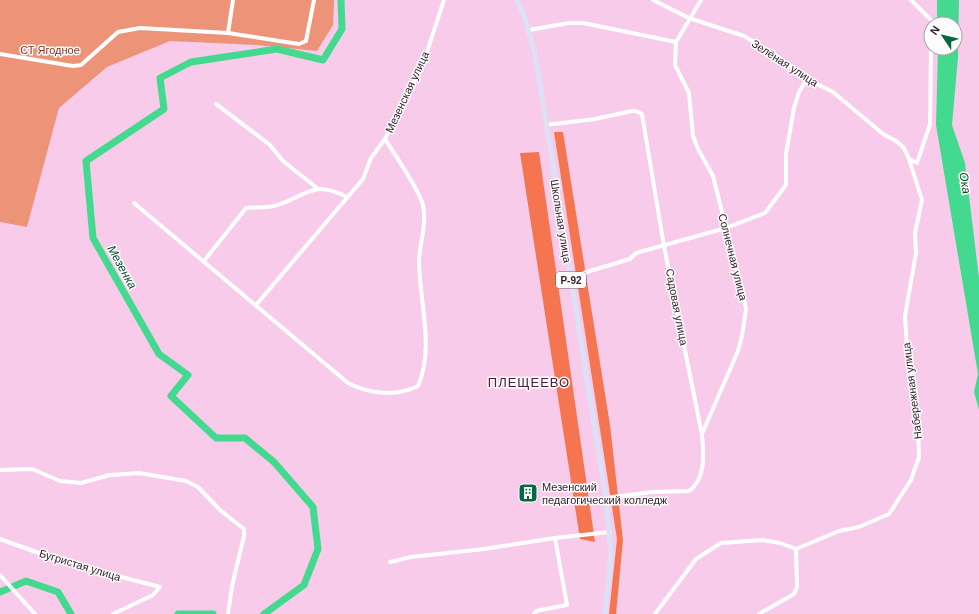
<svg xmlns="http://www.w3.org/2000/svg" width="979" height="614" viewBox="0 0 979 614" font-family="Arial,sans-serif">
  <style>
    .green { fill: #ed9378 }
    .forest { fill: #f4754f }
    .water { fill: #43da90 }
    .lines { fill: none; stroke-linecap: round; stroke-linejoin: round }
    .river { stroke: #43da90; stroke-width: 7 }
    .minor { stroke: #fff; stroke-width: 4 }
    .major { stroke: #dde1f6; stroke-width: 5 }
    .labels { text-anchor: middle; stroke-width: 3; stroke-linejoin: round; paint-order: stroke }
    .shield { fill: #fcfcfc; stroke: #6c6068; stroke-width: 1 }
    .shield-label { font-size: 10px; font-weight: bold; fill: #2e1d29 }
    .park-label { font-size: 11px; fill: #85351c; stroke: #fcfcfc }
    .street-label { font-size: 11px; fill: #2e1d29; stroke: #fcfcfc }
    .poi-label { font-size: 11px; fill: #2e1d29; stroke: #fcfcfc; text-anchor: start }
    .water-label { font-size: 12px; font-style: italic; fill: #0a482b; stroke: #fcfcfc }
    .quarter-label { font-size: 13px; letter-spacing: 1px; fill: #45223c; stroke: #fcfcfc }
  </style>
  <rect width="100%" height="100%" fill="#f9cbeb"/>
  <path class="green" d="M0,0H334L333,25L317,51L256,45L170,41L107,67L59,108L27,227L0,222Z"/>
  <g class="forest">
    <path d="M554,132H563L610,425L623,540L616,614H609L617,539Z"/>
    <path d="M539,152L595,542L580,539L520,153Z"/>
  </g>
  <path class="water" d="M937,0H959L958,57L952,125L965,163L979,278V410L974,392L978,374L936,125L938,48H955V24H937Z"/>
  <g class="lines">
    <g class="river">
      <path d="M0,592L26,581L58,592L71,614"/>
      <path d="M178,614H213"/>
      <path d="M264,614L304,585L318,549L313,507L274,462L245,438H216L171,396L188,375L159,354L93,238L86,161L164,109L160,78L191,62L277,49L323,60L342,29L341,0"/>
    </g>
    <g class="minor">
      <path d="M653,0L689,18L744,36L773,53L807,79L833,92L883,134L896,141L904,148L909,159L917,163L930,124L931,48"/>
      <path d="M701,0L676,42L675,65L689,93L693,136L698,149L713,176L743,295L746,309L742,336L738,351L702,434"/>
      <path d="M911,0L932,21V24"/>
      <path d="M529,30L569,23H583L676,42"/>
      <path d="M228,33L299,44L306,41L314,0"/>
      <path d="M0,54L73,66L81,65L118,32L140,28L228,33L233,0"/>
      <path d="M216,104L270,145L283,161L317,188"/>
      <path d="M546,125L595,119L632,111H636L642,114L664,246L702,435C704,453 706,479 689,491L652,492L606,498"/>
      <path d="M134,203L348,383C370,394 396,397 418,386C435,348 419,301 419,260C420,242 427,223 423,205C419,189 395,155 385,139"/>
      <path d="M204,261L246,208C255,207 265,208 274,206C306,198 310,178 347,197"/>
      <path d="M570,277L630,259L636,253L726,228L765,213L786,185V154L794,108L799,92L807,79"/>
      <path d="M256,305L363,179L371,158L385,139L423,64L444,0"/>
      <path d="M0,470L32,469L60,481L81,483L110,475L139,473L186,481L198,487L220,510L244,529V536L232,586L228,614"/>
      <path d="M0,539L64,562L160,587L153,595L113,614"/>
      <path d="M390,562L411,557L484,549L555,538"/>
      <path d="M0,575L35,614"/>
      <path d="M534,614L536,611L567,605L555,538L610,532"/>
      <path d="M655,614L696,559L721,543L762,540L780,543L796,549L839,531L859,527L889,514L911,480L919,457L918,424L910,356L907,347L905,316L916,253L915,233L922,200L909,159"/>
      <path d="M759,614L794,594L797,587L796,549"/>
    </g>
    <path class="major" d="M517,0L524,15L535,54L606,498L611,554L605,614"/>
  </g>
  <defs>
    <symbol id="building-square" viewBox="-11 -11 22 22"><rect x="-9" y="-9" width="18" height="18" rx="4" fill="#036a40" stroke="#fcfcfc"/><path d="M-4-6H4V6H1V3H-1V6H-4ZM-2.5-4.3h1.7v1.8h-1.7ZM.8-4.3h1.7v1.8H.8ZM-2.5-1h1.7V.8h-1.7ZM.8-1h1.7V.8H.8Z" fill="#fff"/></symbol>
  </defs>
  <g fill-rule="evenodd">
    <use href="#building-square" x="517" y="482" width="22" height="22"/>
  </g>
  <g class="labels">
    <rect class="shield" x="556" y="272" width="30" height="16" rx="3"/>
    <g class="shield-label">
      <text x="571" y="284">Р-92</text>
    </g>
    <g class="park-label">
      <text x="50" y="54">СТ Ягодное</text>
    </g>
    <g class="street-label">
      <text transform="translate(785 63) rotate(33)" y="4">Зелёная улица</text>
      <text transform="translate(407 92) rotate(-65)" y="4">Мезенская улица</text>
      <text transform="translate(561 221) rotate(81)" y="4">Школьная улица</text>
      <text transform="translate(733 257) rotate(76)" y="4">Солнечная улица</text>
      <text transform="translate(677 307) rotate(79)" y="4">Садовая улица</text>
      <text transform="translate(912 391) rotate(-97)" y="4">Набережная улица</text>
      <text transform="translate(80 565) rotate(17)" y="4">Бугристая улица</text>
    </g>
    <g class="poi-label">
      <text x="542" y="491">Мезенский<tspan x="542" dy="13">педагогический колледж</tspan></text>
    </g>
    <g class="water-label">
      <text transform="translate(965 183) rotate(80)" y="4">Ока</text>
      <text transform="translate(122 267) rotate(61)" y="4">Мезенка</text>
    </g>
    <g class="quarter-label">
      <text x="529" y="387">ПЛЕЩЕЕВО</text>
    </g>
  </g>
  <g transform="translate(943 36) rotate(305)"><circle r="19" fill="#fcfcfc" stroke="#aaa3a8"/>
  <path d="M0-3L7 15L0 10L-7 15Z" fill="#036a40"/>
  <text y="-6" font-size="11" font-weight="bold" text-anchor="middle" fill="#2e1d29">N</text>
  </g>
</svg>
